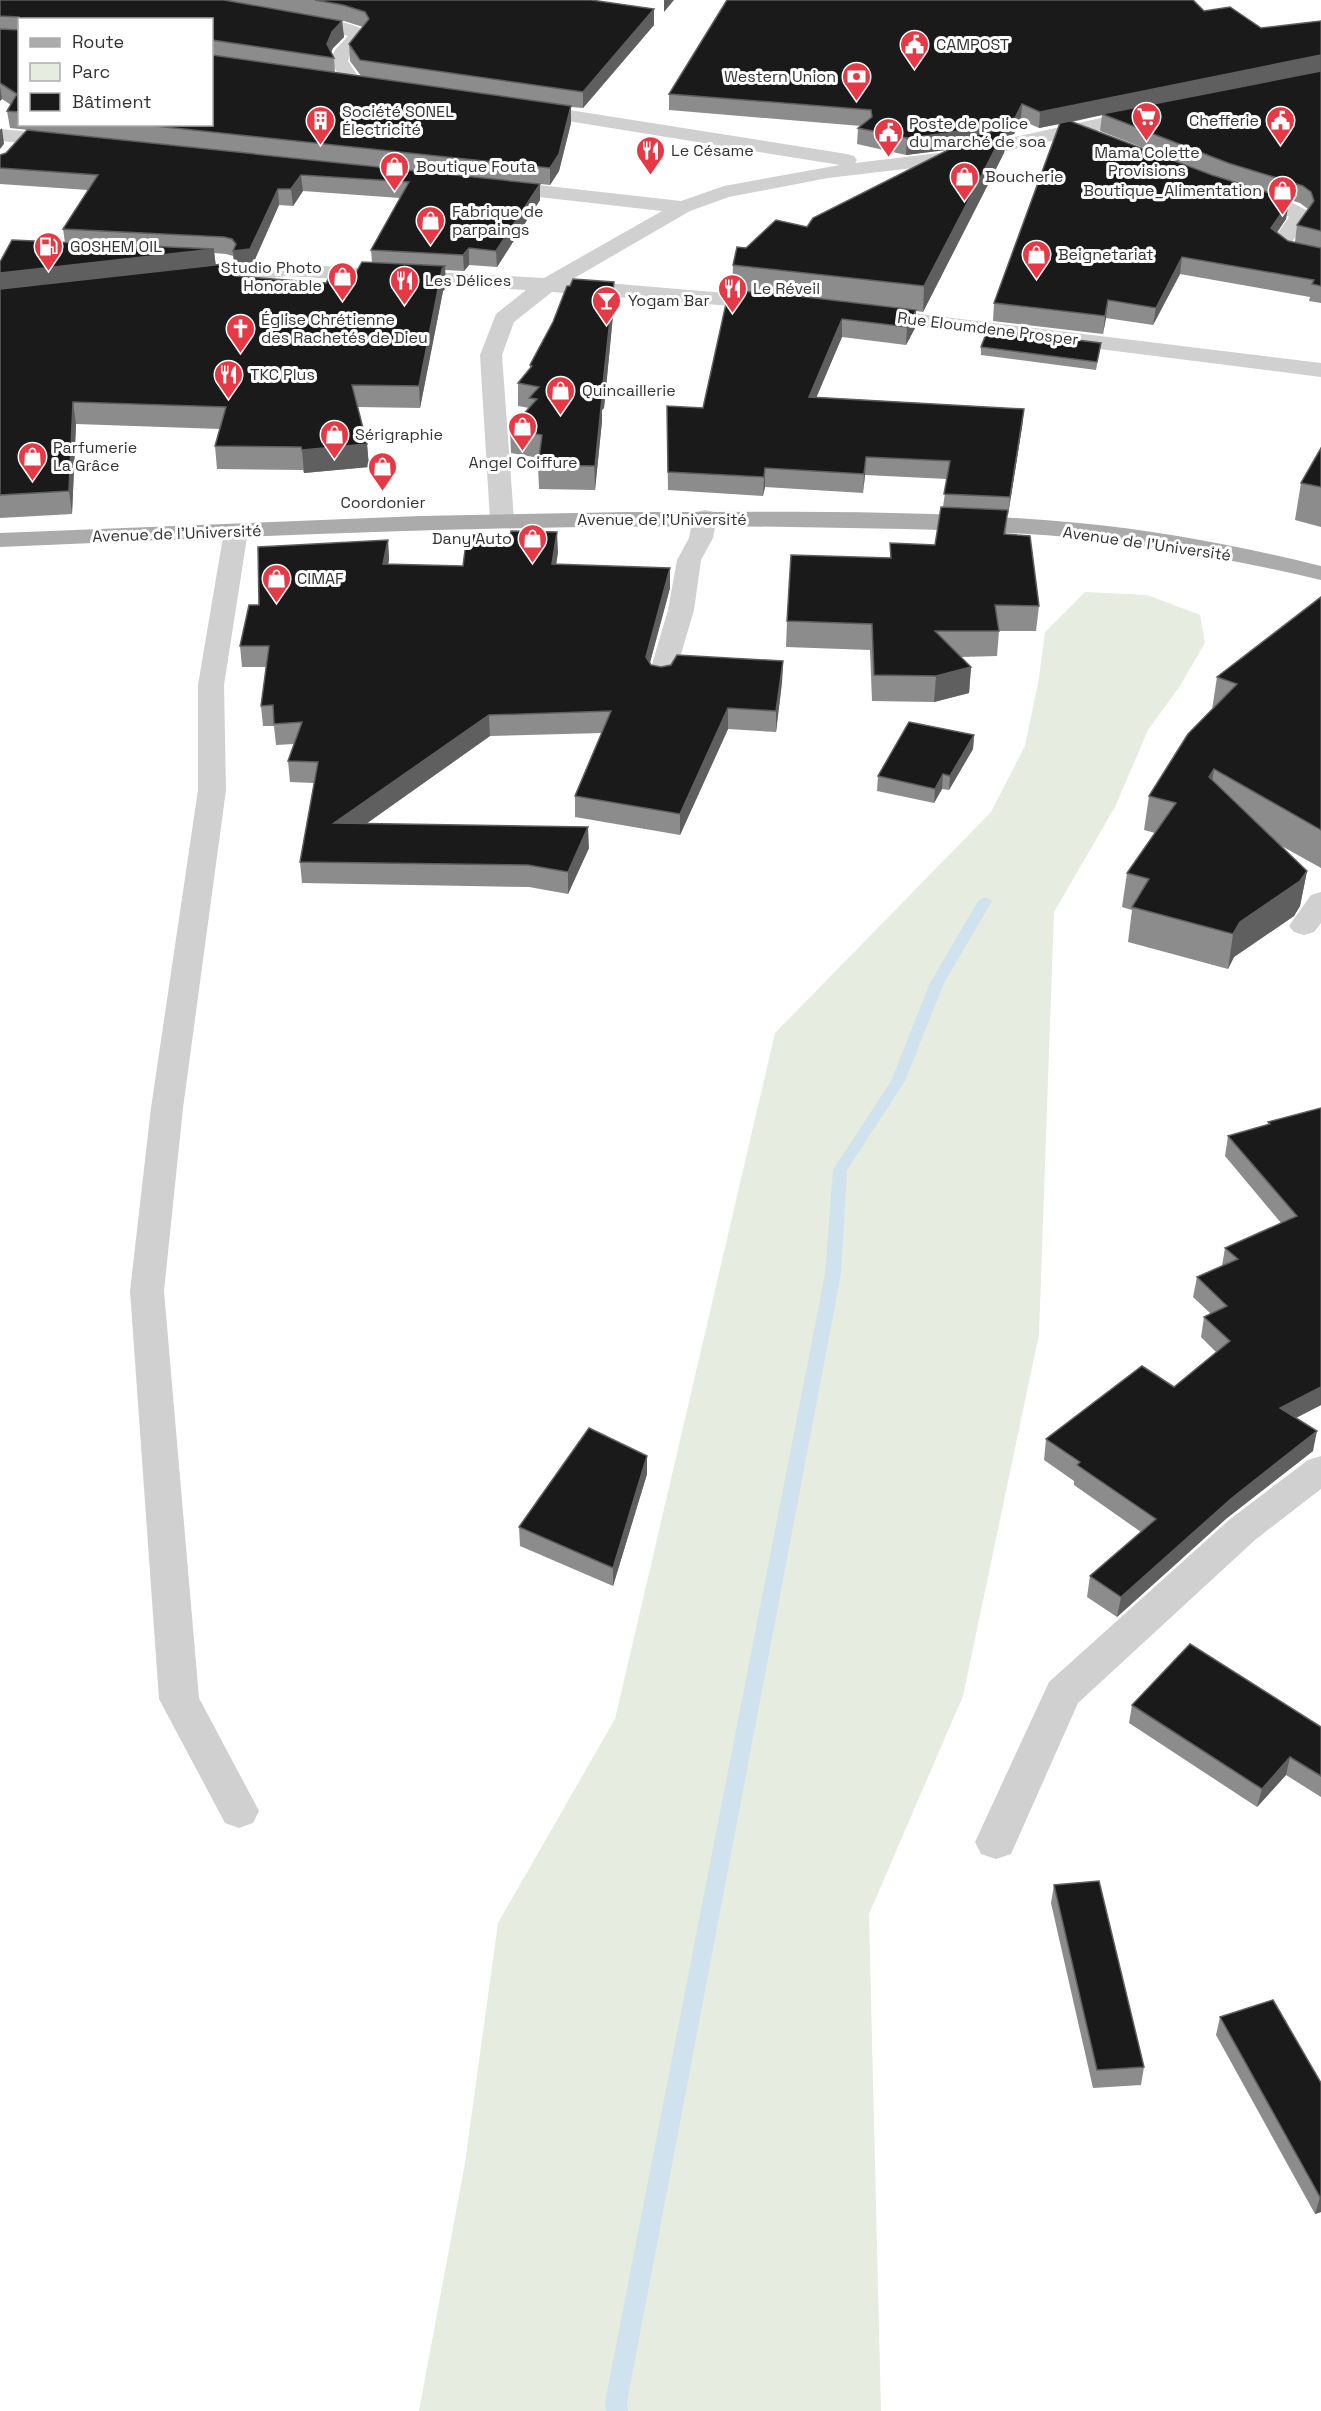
<svg xmlns="http://www.w3.org/2000/svg" width="1321" height="2411" viewBox="0 0 1321 2411" font-family="'Space Grotesk',sans-serif">
  <style>
    .green { fill: #e6ecdf }
    .lines { fill: none; stroke-linecap: round; stroke-linejoin: round }
    .stream { fill: #cfe2ee; fill-rule: evenodd }
    .minor { fill: #d0d0d0; fill-rule: evenodd }
    .major { fill: #ababab; fill-rule: evenodd }
    .wall { fill: #8c8c8c; fill-rule: evenodd }
    .shaded-wall { fill: #5f5f5f }
    .building { fill: #1a1a1a; stroke: #5f5f5f; stroke-width: 1.5 }
    .labels { text-anchor: middle; stroke-width: 6; stroke-linejoin: round; paint-order: stroke }
    .far-poi-label { font-size: 16px; fill: #333; stroke: #fff; text-anchor: start }
    .far-street-label { font-size: 16px; fill: #333; stroke: #fff }
  </style>
  <rect width="100%" height="100%" fill="#fff"/>
  <path class="green" d="M1085,592L1147,595L1200,615L1205,643L1180,686L1148,730L1115,807L1054,912L1039,1334L963,1696L869,1914L881,2411H419L465,2163L498,1923L615,1719L775,1033L991,812L1025,746L1039,678L1045,632Z"/>
  <g class="lines">
    <path class="stream" d="M985,897L992,901L944,983L905,1081L847,1170L841,1274L627,2402L628,2411H606L605,2402L825,1274L833,1170L891,1081L930,983L978,901Z"/>
    <g class="minor">
      <path d="M299,15C316,18 358,21 368,34L350,55L348,61L363,84L361,88H347L330,61L335,50L348,36L293,24L290,20L293,16Z"/>
      <path d="M525,103L847,154L854,156L857,160L855,163L947,152L1146,108L1153,110L1156,114L1153,118L1146,120L947,164L828,178L729,197L690,211L571,280L772,297L780,298L783,303L780,308L772,309L552,292L514,322L502,355L514,520L511,525L502,527L493,525L490,520L480,355L496,314L526,290L286,276L199,288L192,286L188,282L192,278L199,276L286,264L544,278L662,211L494,192L487,190L484,186L487,182L494,180L681,201L724,186L840,165L518,113L516,109L518,105Z"/>
      <path d="M0,129L64,135L71,137L74,141L71,145L64,147L0,141Z"/>
      <path d="M1244,187L1287,200L1306,210L1309,219L1291,243L1321,251V263C1304,259 1280,259 1270,244L1289,217L1273,208L1237,197L1234,193L1237,189Z"/>
      <path d="M871,308L1321,363V377L863,319L860,314L863,309Z"/>
      <path d="M705,510L714,512L717,517L713,538L701,560L694,610L674,678L670,684L661,686L652,684L648,678L668,610L677,560L689,538L693,517L696,512Z"/>
      <path d="M236,524L245,526L248,531L224,685L226,790L183,1108L164,1291L199,1698L259,1811L253,1823L239,1828L225,1823L159,1699L130,1291L151,1108L198,790V685L224,531L227,526Z"/>
      <path d="M1321,892V923L1314,932L1304,935L1294,932L1289,926L1311,895Z"/>
      <path d="M1321,1456V1489L1255,1540L1078,1703L1011,1854L996,1859L981,1854L975,1842L1049,1682L1229,1520L1308,1460Z"/>
    </g>
    <path class="major" d="M629,512C779,512 930,509 1079,523C1161,531 1241,546 1321,566V580C1241,561 1160,546 1078,538C983,529 888,529 792,527C528,523 264,536 0,547V533L420,516Z"/>
  </g>
  <g class="wall">
    <path d="M0,0H591L654,9V25L583,108L571,107V123L559,171L550,185L10,128L7,111L11,105L2,99L0,101ZM263,7L344,21L363,27L349,44L350,61L361,76L335,73L334,58L331,52L333,48L344,37L342,21ZM20,20H212V124H20Z"/>
    <path d="M1204,11L1321,71V303L1309,301L1310,297L1180,274L1153,325L1106,318L1103,334L993,321L994,303L1060,124L1039,128L1021,120L1014,134L1006,136L1004,153L923,312L916,311L915,328L906,345L842,337L816,397L1024,409L1022,427L1008,515H1007L1006,534L1039,606L1036,631H999L997,656L961,657L971,667L969,693L934,702L872,701L870,650L786,647L787,621L890,558V543L935,545L943,507L947,479L865,475L863,493L765,487L763,496L668,490L667,424L703,408L732,290L733,265L746,248L807,227L949,149L906,155L857,144L858,128L861,126L669,110V94ZM1102,115L1100,131L1221,178L1072,122ZM1287,199L1300,203L1308,209L1297,225L1295,242L1288,241L1277,233L1286,219L1289,202Z"/>
    <path d="M0,155L540,184V200L497,267L469,265L464,271L445,270L446,288L443,291L420,408L358,407L367,444L369,467L304,473L303,470L217,469L215,446L220,429L76,424L72,514L0,518V262L65,243L63,229L88,190L0,184ZM303,191L400,198L371,250L372,262L354,276L326,283L243,277L242,267L252,266L279,205L293,206ZM214,253L226,254L233,256L234,263L216,265Z"/>
    <path d="M614,305L604,408L602,410V421L595,490L539,489L538,465L539,458L511,453L510,429L529,408L518,406V383L530,369V365L553,322Z"/>
    <path d="M1101,343L1096,370L981,355V347Z"/>
    <path d="M1321,448V527L1295,520L1301,483Z"/>
    <path d="M388,540L389,560L388,564L463,566L558,552L556,565L670,568V588L650,663L651,665L661,667L783,661L782,682L776,732L728,729L680,835L575,817V796L602,733L490,736L366,824L589,848L568,894L529,887L302,883L300,862L314,783L290,782L288,761L294,744L276,745L274,726H263L261,706L266,667H242L240,646L259,605Z"/>
    <path d="M1321,597V868L1278,844L1307,871L1300,906L1294,916L1234,957L1228,969L1128,942L1132,910L1122,907L1127,873L1155,833L1144,830L1149,796L1212,710L1217,677Z"/>
    <path d="M974,735L973,749L949,790L942,789L934,803L877,791L878,776Z"/>
    <path d="M1321,1108V1405L1296,1418L1313,1451L1227,1518L1117,1617L1087,1597L1090,1576L1141,1532L1074,1485V1481L1044,1460L1046,1439L1174,1387L1216,1352L1201,1337L1204,1317L1211,1314L1193,1297L1197,1277L1222,1266L1225,1248L1281,1223L1225,1156L1228,1136L1268,1125V1122Z"/>
    <path d="M647,1456V1474L613,1586L520,1546L519,1527Z"/>
    <path d="M1132,1705L1321,1727V1797L1286,1775L1257,1807L1129,1723Z"/>
    <path d="M1054,1885L1144,2067L1141,2085L1093,2088L1051,1903Z"/>
    <path d="M1220,2017L1321,2083V2212L1315,2214L1216,2035Z"/>
  </g>
  <g class="shaded-wall">
    <path d="M664,0H674L664,12Z"/>
    <path d="M654,9V25L583,108V92Z"/>
    <path d="M342,21L344,37L333,48L329,57L327,44L332,32Z"/>
    <path d="M1321,55V71L1102,114V115L1039,128L1040,112Z"/>
    <path d="M0,86L2,99L0,101Z"/>
    <path d="M1022,104L1021,120L1014,134L1006,136L1004,153L923,312L924,286L964,142L956,140L955,148L947,150L906,155L907,138Z"/>
    <path d="M571,106V123L559,171L550,185V168Z"/>
    <path d="M2,128L4,144L0,149V130Z"/>
    <path d="M301,175L303,191L293,206L291,189Z"/>
    <path d="M540,184V200L497,267L496,251Z"/>
    <path d="M278,189L279,205L252,266L242,267L244,283L238,297L233,251Z"/>
    <path d="M1289,202L1286,219L1268,245L1271,228Z"/>
    <path d="M469,248V265L464,271L463,255Z"/>
    <path d="M214,249L216,270L0,295V273Z"/>
    <path d="M1182,257L1180,274L1153,325L1156,308Z"/>
    <path d="M445,266L446,288L443,291L420,408L419,386L442,269Z"/>
    <path d="M614,282V305L604,408L602,410V421L595,490L592,397Z"/>
    <path d="M1108,300L1106,318L1103,334L1105,316Z"/>
    <path d="M916,310L915,328L906,345L907,327Z"/>
    <path d="M842,319V337L809,415V397Z"/>
    <path d="M73,402L76,424L72,514L69,491Z"/>
    <path d="M1024,409L1022,427L1008,515L1010,497Z"/>
    <path d="M367,444L369,467L304,473L302,450Z"/>
    <path d="M866,457L865,475L863,493L864,474Z"/>
    <path d="M765,468V487L763,496L764,477Z"/>
    <path d="M557,532L558,552L553,585L552,564Z"/>
    <path d="M388,540L389,560L384,584L383,564Z"/>
    <path d="M670,568V588L646,677V657Z"/>
    <path d="M783,661L782,682L776,732V711Z"/>
    <path d="M971,667L969,693L934,702L936,676Z"/>
    <path d="M728,708V729L680,835V814Z"/>
    <path d="M489,715L490,736L336,845L334,823Z"/>
    <path d="M974,735L973,749L949,790L950,776Z"/>
    <path d="M1214,769L1209,804V777Z"/>
    <path d="M943,774L942,789L934,803L935,789Z"/>
    <path d="M588,827L589,848L568,894V872Z"/>
    <path d="M1307,871L1300,906L1294,916L1234,957L1228,969L1233,934L1240,922Z"/>
    <path d="M1321,1387V1405L1276,1428L1280,1408Z"/>
    <path d="M1317,1431L1313,1451L1227,1518L1117,1617L1121,1597L1232,1498Z"/>
    <path d="M647,1456V1474L613,1586V1568Z"/>
    <path d="M1290,1757L1286,1775L1257,1807L1262,1789Z"/>
    <path d="M1321,2196V2212L1315,2214L1320,2197Z"/>
  </g>
  <g class="building">
    <path d="M0,0H224L342,21L332,32L327,44L334,58L212,40V20H20V112L7,111L17,94L0,83V29L19,30V17L0,16Z"/>
    <path d="M315,0H591L654,9L583,92L360,60L349,44L369,19L365,12L343,5Z"/>
    <path d="M727,0H1193L1204,11L1230,7L1261,28L1321,21V55L1040,112L1022,104L1015,118L948,133L907,138L858,128L872,117L871,110L669,94Z"/>
    <path d="M212,55L571,106L559,154L550,168L137,124H212Z"/>
    <path d="M1321,71V231L1297,225L1314,201L1311,192L1303,186L1228,163L1102,114Z"/>
    <path d="M1070,121L1212,175L1286,198L1289,202L1271,228L1288,241L1321,248V286L1312,284L1314,280L1182,257L1156,308L1108,300L1105,316L994,303L1060,123Z"/>
    <path d="M1006,128L924,286L733,265L737,247L746,248L776,220L807,227L813,218L964,142L956,140Z"/>
    <path d="M27,130L540,184L496,251L469,248L463,255L371,250L409,182L301,175L291,189H278L250,249L233,251L236,244L232,239L224,237L63,229L98,175L0,168V155L6,153Z"/>
    <path d="M12,240L214,249L0,273V262Z"/>
    <path d="M242,262L235,276L326,283L331,274L354,276L362,262L445,266L442,269L419,386L352,385L367,444L302,450L301,447L215,446L226,407L73,402L69,491L0,495V289Z"/>
    <path d="M573,279L614,282L603,384L592,397L602,398L595,466L538,465L542,435L510,429L537,399L529,398L539,387L518,383L532,366L530,365L553,322L567,286H570Z"/>
    <path d="M729,290L789,295L916,310L907,327L842,319L809,397L1024,409L1010,497L944,494L950,461L866,457L864,474L765,468L764,477L668,472L667,406L703,408Z"/>
    <path d="M988,329L1101,343L1097,362L981,347Z"/>
    <path d="M1321,448V487L1301,483Z"/>
    <path d="M941,507L1008,510L1004,534L1030,536L1039,606L995,605L999,631H935L971,667L936,676L874,675L872,624L787,621L791,555L891,558L890,543L935,545Z"/>
    <path d="M511,531L557,532L552,564L670,568L646,657L651,665L661,667L671,665L677,655L783,661L776,711L728,708L680,814L575,796L611,711L489,715L334,823L588,827L568,872L528,865L300,862L318,762L288,761L302,722L274,724L273,705L261,706L269,646H240L249,605H259L258,547L388,540L383,564L463,566L467,535H510Z"/>
    <path d="M1321,597V830L1214,769L1209,777L1307,871L1300,881L1240,922L1233,934L1132,907L1149,879L1127,873L1176,803L1149,796L1188,734L1237,684L1217,677Z"/>
    <path d="M909,722L974,735L950,776L943,774L935,789L878,776Z"/>
    <path d="M1321,1108V1387L1280,1408L1317,1431L1232,1498L1121,1597L1090,1576L1156,1519L1077,1465L1080,1462L1046,1439L1142,1366L1174,1387L1230,1341L1204,1317L1227,1306L1197,1277L1238,1259L1225,1248L1297,1216L1228,1136L1270,1124L1268,1122Z"/>
    <path d="M589,1428L647,1456L613,1568L519,1527Z"/>
    <path d="M1190,1644L1321,1727V1776L1290,1757L1262,1789L1132,1705Z"/>
    <path d="M1099,1881L1144,2067L1097,2070L1054,1885Z"/>
    <path d="M1273,2000L1321,2083V2196L1320,2197L1220,2017Z"/>
  </g>
  <defs>
    <symbol id="civic-pin" viewBox="-11 -11 22 30"><path d="M0 17L-7.5 6A9.5 9.5 0 1 1 7.5 6Z" fill="#e63946" stroke="#fff"/><path d="M-.6-6.5H3V-4.5H.6V-3L4-1V1h2V6H-6V1h2V-1L-.6-3ZM-1.2 2.5V6h2.4V2.5Z" fill="#fff"/></symbol>
    <symbol id="bank-pin" viewBox="-11 -11 22 30"><path d="M0 17L-7.5 6A9.5 9.5 0 1 1 7.5 6Z" fill="#e63946" stroke="#fff"/><path d="M-6-4H6V4H-6ZM0-2.3a2.3 2.3 0 1 0 0 4.6a2.3 2.3 0 1 0 0-4.6Z" fill="#fff"/></symbol>
    <symbol id="supermarket-pin" viewBox="-11 -11 22 30"><path d="M0 17L-7.5 6A9.5 9.5 0 1 1 7.5 6Z" fill="#e63946" stroke="#fff"/><path d="M-6-5.5h2.5l.6 2H6L4.5 2H-2.5L-4.4-4H-6ZM-1.5 3.2a1.3 1.3 0 1 0 .1 0ZM3 3.2a1.3 1.3 0 1 0 .1 0Z" fill="#fff"/></symbol>
    <symbol id="building-pin" viewBox="-11 -11 22 30"><path d="M0 17L-7.5 6A9.5 9.5 0 1 1 7.5 6Z" fill="#e63946" stroke="#fff"/><path d="M-4-6H4V6H1V3H-1V6H-4ZM-2.5-4.3h1.7v1.8h-1.7ZM.8-4.3h1.7v1.8H.8ZM-2.5-1h1.7V.8h-1.7ZM.8-1h1.7V.8H.8Z" fill="#fff"/></symbol>
    <symbol id="restaurant-pin" viewBox="-11 -11 22 30"><path d="M0 17L-7.5 6A9.5 9.5 0 1 1 7.5 6Z" fill="#e63946" stroke="#fff"/><path d="M-5-6h1v4h1v-4h1v4h1v-4h1v5L-1.5 .5V6h-2V.5L-5-1ZM5-6V6H3V1.5H1.5Q1.5-4 5-6Z" fill="#fff"/></symbol>
    <symbol id="shop-pin" viewBox="-11 -11 22 30"><path d="M0 17L-7.5 6A9.5 9.5 0 1 1 7.5 6Z" fill="#e63946" stroke="#fff"/><path d="M-5-2.5h2.3a2.7 3.5 0 0 1 5.4 0H5L5.5 6h-11ZM-1.5-2.5h3a1.5 2.3 0 0 0-3 0Z" fill="#fff"/></symbol>
    <symbol id="fuel-pin" viewBox="-11 -11 22 30"><path d="M0 17L-7.5 6A9.5 9.5 0 1 1 7.5 6Z" fill="#e63946" stroke="#fff"/><path d="M-5.5-6h7V0h2V4h1.3V-2.5L3-4.5l.8-.8L6-3V5H2.5V1h-1V6h-7ZM-4.2-4.7v3.2H.2V-4.7Z" fill="#fff"/></symbol>
    <symbol id="bar-pin" viewBox="-11 -11 22 30"><path d="M0 17L-7.5 6A9.5 9.5 0 1 1 7.5 6Z" fill="#e63946" stroke="#fff"/><path d="M-6-5H6L.8 .8V4.5H3.5V6h-7V4.5H-.8V.8Z" fill="#fff"/></symbol>
    <symbol id="church-pin" viewBox="-11 -11 22 30"><path d="M0 17L-7.5 6A9.5 9.5 0 1 1 7.5 6Z" fill="#e63946" stroke="#fff"/><path d="M-1.2-6h2.4v3.5h3.3v2.4h-3.3V6h-2.4V-.1h-3.3v-2.4h3.3Z" fill="#fff"/></symbol>
  </defs>
  <g fill-rule="evenodd">
    <use href="#civic-pin" x="898" y="28" width="33" height="45"/>
    <use href="#bank-pin" x="840" y="60" width="33" height="45"/>
    <use href="#supermarket-pin" x="1130" y="100" width="33" height="45"/>
    <use href="#building-pin" x="304" y="104" width="33" height="45"/>
    <use href="#civic-pin" x="1264" y="104" width="33" height="45"/>
    <use href="#civic-pin" x="872" y="116" width="33" height="45"/>
    <use href="#restaurant-pin" x="634" y="134" width="33" height="45"/>
    <use href="#shop-pin" x="378" y="150" width="33" height="45"/>
    <use href="#shop-pin" x="948" y="160" width="33" height="45"/>
    <use href="#shop-pin" x="1266" y="174" width="33" height="45"/>
    <use href="#shop-pin" x="414" y="204" width="33" height="45"/>
    <use href="#fuel-pin" x="32" y="230" width="33" height="45"/>
    <use href="#shop-pin" x="1020" y="238" width="33" height="45"/>
    <use href="#shop-pin" x="326" y="260" width="33" height="45"/>
    <use href="#restaurant-pin" x="388" y="264" width="33" height="45"/>
    <use href="#restaurant-pin" x="716" y="272" width="33" height="45"/>
    <use href="#bar-pin" x="590" y="284" width="33" height="45"/>
    <use href="#church-pin" x="224" y="312" width="33" height="45"/>
    <use href="#restaurant-pin" x="212" y="358" width="33" height="45"/>
    <use href="#shop-pin" x="544" y="374" width="33" height="45"/>
    <use href="#shop-pin" x="506" y="410" width="33" height="45"/>
    <use href="#shop-pin" x="318" y="418" width="33" height="45"/>
    <use href="#shop-pin" x="16" y="440" width="33" height="45"/>
    <use href="#shop-pin" x="366" y="450" width="33" height="45"/>
    <use href="#shop-pin" x="516" y="522" width="33" height="45"/>
    <use href="#shop-pin" x="260" y="562" width="33" height="45"/>
  </g>
  <g class="labels">
    <g class="far-poi-label">
      <text x="936" y="50">CAMPOST</text>
      <text x="836" y="82" text-anchor="end">Western Union</text>
      <text x="342" y="117">Société SONEL<tspan x="342" dy="18">Électricité</tspan></text>
      <text x="1259" y="126" text-anchor="end">Chefferie</text>
      <text x="909" y="129">Poste de police<tspan x="909" dy="18">du marché de soa</tspan></text>
      <text x="671" y="156">Le Césame</text>
      <text x="1147" y="158" text-anchor="middle">Mama Colette<tspan x="1147" dy="18">Provisions</tspan></text>
      <text x="416" y="172">Boutique Fouta</text>
      <text x="985" y="182">Boucherie</text>
      <text x="1262" y="196" text-anchor="end">Boutique_Alimentation</text>
      <text x="452" y="217">Fabrique de<tspan x="452" dy="18">parpaings</tspan></text>
      <text x="70" y="252">GOSHEM OIL</text>
      <text x="1058" y="260">Beignetariat</text>
      <text x="322" y="273" text-anchor="end">Studio Photo<tspan x="322" dy="18">Honorable</tspan></text>
      <text x="425" y="286">Les Délices</text>
      <text x="753" y="294">Le Réveil</text>
      <text x="628" y="306">Yogam Bar</text>
      <text x="261" y="325">Église Chrétienne<tspan x="261" dy="18">des Rachetés de Dieu</tspan></text>
      <text x="250" y="380">TKC Plus</text>
      <text x="582" y="396">Quincaillerie</text>
      <text x="355" y="440">Sérigraphie</text>
      <text x="53" y="453">Parfumerie<tspan x="53" dy="18">La Grâce</tspan></text>
      <text x="523" y="468" text-anchor="middle">Angel Coiffure</text>
      <text x="383" y="508" text-anchor="middle">Coordonier</text>
      <text x="512" y="544" text-anchor="end">Dany Auto</text>
      <text x="297" y="584">CIMAF</text>
    </g>
    <g class="far-street-label">
      <text transform="translate(988 328) rotate(7)" y="6">Rue Eloumdene Prosper</text>
      <text x="662" y="525">Avenue de l'Université</text>
      <text transform="translate(177 533) rotate(-2)" y="6">Avenue de l'Université</text>
      <text transform="translate(1147 543) rotate(8)" y="6">Avenue de l'Université</text>
    </g>
  </g>
  <rect x="18" y="18" width="195" height="108" fill="#ffffff" stroke="#adadad" stroke-width="1.5"/>
  <rect x="30" y="38" width="30" height="9" fill="#ababab" stroke="#adadad" stroke-width="1.5"/>
  <text x="72" y="48" font-size="18" fill="#333333">Route</text>
  <rect x="30" y="63" width="30" height="18" fill="#e6ecdf" stroke="#adadad" stroke-width="1.5"/>
  <text x="72" y="78" font-size="18" fill="#333333">Parc</text>
  <rect x="30" y="93" width="30" height="18" fill="#1a1a1a" stroke="#adadad" stroke-width="1.5"/>
  <text x="72" y="108" font-size="18" fill="#333333">Bâtiment</text>
</svg>
